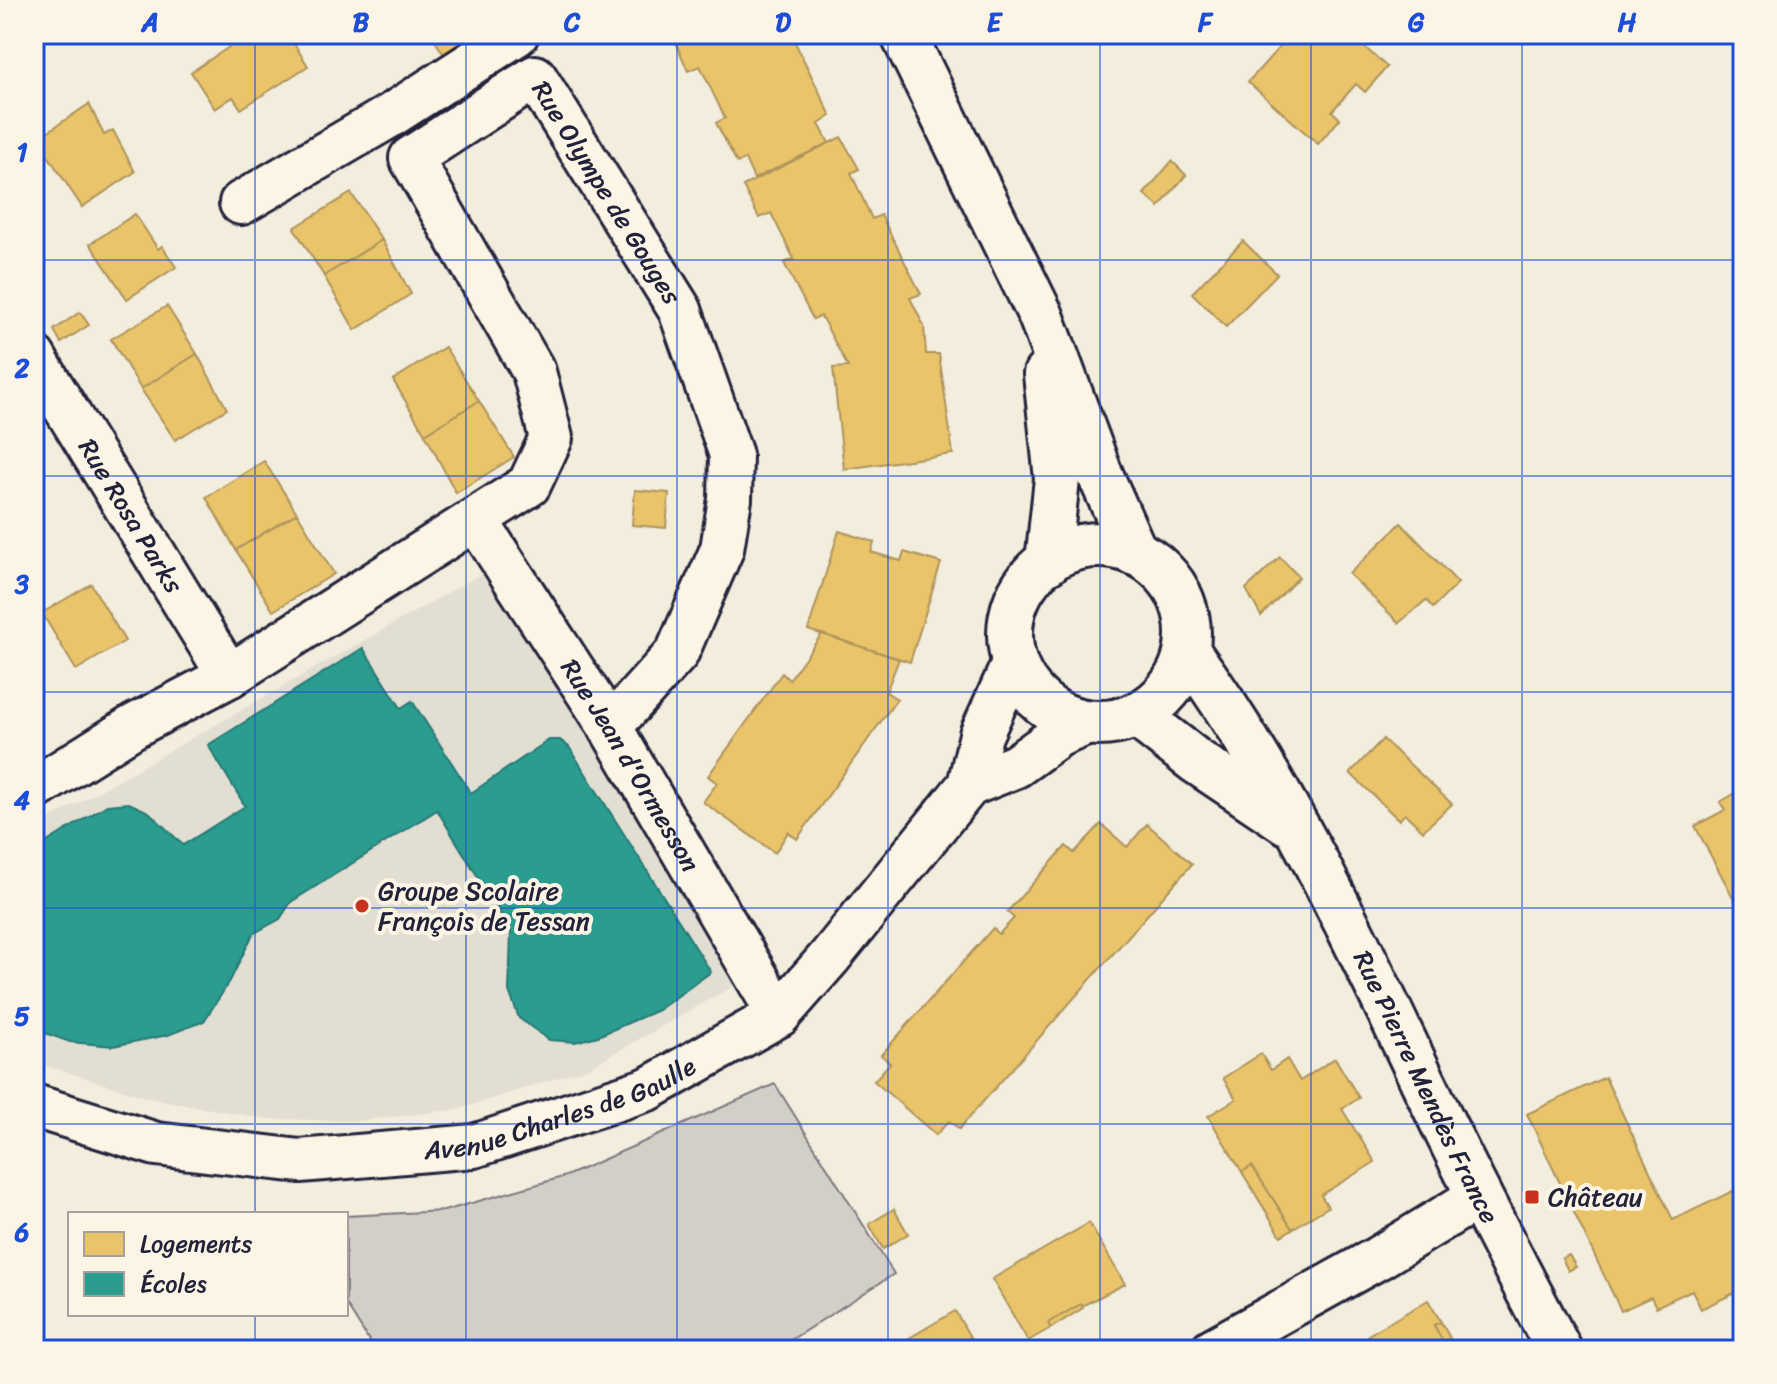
<svg xmlns="http://www.w3.org/2000/svg" width="1777" height="1384" viewBox="0 0 1777 1384" font-family="Sriracha,sans-serif">
  <style>
    .built { fill: #e3ded2 }
    .green { fill: #d4cfc6; stroke: #7b7880; stroke-width: 2 }
    .homes { fill: #e9c46a; stroke: #ad935c; stroke-width: 2 }
    .schools { fill: #2a9d8f; stroke: #287876; stroke-width: 2 }
    .lines { fill: none; stroke-linecap: round; stroke-linejoin: round }
    .minor-casing { stroke: #22223b; stroke-width: 48 }
    .tertiary-casing { stroke: #22223b; stroke-width: 50 }
    .minor { stroke: #fcf5e5; stroke-width: 42 }
    .tertiary { stroke: #fcf5e5; stroke-width: 44 }
    .grid { fill: none; stroke: #1d4ed8; stroke-width: 2; stroke-opacity: 0.55 }
    .poi-dot { fill: #c8321e; stroke: #fcf5e5; stroke-width: 3 }
    .labels { text-anchor: middle; stroke-width: 8; stroke-linejoin: round; paint-order: stroke }
    .street-label { font-size: 26px; fill: #22223b; stroke: #fcf5e5 }
    .poi-label { font-size: 26px; fill: #22223b; stroke: #fcf5e5; text-anchor: start }
    .neatline { fill: none; stroke: #1d4ed8; stroke-width: 3 }
    .grid-label { font-size: 26px; text-anchor: middle; font-weight: bold; fill: #1d4ed8 }
  </style>
  <rect width="100%" height="100%" fill="#f3edde"/>
  <filter id="ink" filterUnits="userSpaceOnUse"><feTurbulence type="fractalNoise" baseFrequency=".0125" numOctaves="2"/><feDisplacementMap in="SourceGraphic" scale="16" xChannelSelector="R" yChannelSelector="G"/><feConvolveMatrix kernelMatrix="1 2 1 2 8 2 1 2 1" color-interpolation-filters="sRGB"/></filter>
  <g filter="url(#ink)">
    <path class="built" d="M488,570L737,984L588,1068L460,1109L359,1121L267,1119L149,1098L34,1062V828Z"/>
    <path class="green" d="M775,1084L894,1274L775,1350H375L346,1304V1216L444,1211L566,1176Z"/>
    <g class="homes">
      <path d="M249,34H288L308,66L241,109L233,97L215,109L191,72Z"/>
      <path d="M431,34H494L449,63Z"/>
      <path d="M672,34H791L831,116L819,124L829,143L754,179L745,159L737,163L716,123L725,118L700,66L688,71Z"/>
      <path d="M1291,34H1350L1387,67L1365,92L1356,84L1332,111L1340,119L1318,144L1248,82Z"/>
      <path d="M89,104L104,135L113,130L135,172L82,207L37,139Z"/>
      <path d="M841,137L859,169L851,173L872,219L881,215L921,294L910,298L924,326L926,354H939L953,454L844,469L833,368L848,367L821,316L813,319L784,263L794,259L771,213L759,218L743,186Z"/>
      <path d="M1172,161L1186,175L1159,207L1144,194Z"/>
      <path d="M351,193L382,240L324,276L294,228Z"/>
      <path d="M135,214L158,249L162,246L176,267L127,299L90,244Z"/>
      <path d="M382,240L411,294L355,330L324,276Z"/>
      <path d="M1243,241L1277,274L1226,327L1192,293Z"/>
      <path d="M167,306L197,354L141,389L111,339Z"/>
      <path d="M80,312L89,325L61,343L54,330Z"/>
      <path d="M445,347L479,401L425,434L393,380Z"/>
      <path d="M197,354L227,409L175,440L141,389Z"/>
      <path d="M479,401L514,457L456,493L425,434Z"/>
      <path d="M264,461L297,513L236,550L206,497Z"/>
      <path d="M635,490L669,493L666,528L632,525Z"/>
      <path d="M297,513L334,574L273,611L236,550Z"/>
      <path d="M1401,523L1458,583L1433,608L1426,600L1399,623L1349,574Z"/>
      <path d="M839,531L874,542L871,552L901,561L904,552L941,563L910,662L808,630Z"/>
      <path d="M1280,557L1299,577L1261,616L1246,589Z"/>
      <path d="M91,584L125,641L76,670L42,613Z"/>
      <path d="M822,634L899,659L886,692L897,699L797,839L788,832L775,853L703,802L717,783L708,776L782,673L789,680Z"/>
      <path d="M1383,739L1452,804L1423,831L1405,814L1399,820L1350,773Z"/>
      <path d="M1743,789V916L1695,826L1725,810L1720,802Z"/>
      <path d="M1101,824L1127,847L1147,824L1192,864L959,1129L949,1121L936,1135L874,1081L890,1063L881,1055L993,928L999,934L1014,918L1007,912L1066,846L1074,853Z"/>
      <path d="M1261,1054L1271,1070L1287,1059L1300,1081L1335,1058L1359,1098L1342,1109L1375,1162L1321,1195L1328,1207L1292,1229L1252,1166L1242,1172L1208,1116L1236,1099L1223,1078Z"/>
      <path d="M1605,1077L1673,1220L1743,1186V1289L1701,1309L1692,1290L1656,1307L1651,1297L1621,1311L1527,1114Z"/>
      <path d="M1252,1166L1292,1229L1281,1236L1242,1172Z"/>
      <path d="M894,1209L908,1234L883,1249L869,1224Z"/>
      <path d="M1089,1223L1125,1284L1048,1323L1051,1328L1028,1341L992,1279Z"/>
      <path d="M1569,1255L1576,1267L1568,1271L1562,1258Z"/>
      <path d="M1428,1300L1441,1322L1434,1325L1449,1350H1377L1368,1335Z"/>
      <path d="M1081,1304L1083,1308L1051,1328L1048,1323Z"/>
      <path d="M955,1311L977,1349L889,1350Z"/>
      <path d="M1441,1322L1450,1338L1443,1342L1434,1325Z"/>
    </g>
    <path class="schools" d="M363,648L401,708L412,701L471,793L549,740H560L569,747L711,972L658,1010L598,1036L575,1042L549,1040L519,1018L509,991L511,931L437,810L291,902L280,919L253,934L230,981L204,1021L168,1035L113,1046L70,1042L34,1029V850L107,805L129,803L149,812L183,845L245,806L208,745Z"/>
    <g class="lines">
      <defs>
        <g id="minor">
          <path d="M241,203L388,117L517,34"/>
          <path id="s1" d="M34,357L229,676"/>
          <path id="s2" d="M476,520L610,727L779,1015"/>
          <path d="M969,785L1016,766L1059,735L1088,723"/>
          <path id="s3" d="M34,789L134,726L229,676L529,485L551,438L534,372L411,158L535,77L680,310L731,455L730,499L722,549L677,653L610,727"/>
          <path id="s4" d="M34,1106L156,1144L300,1161L474,1146L648,1089L779,1015L829,958L969,785L981,735L1014,662"/>
          <path d="M1212,1350L1378,1258L1478,1197"/>
        </g>
        <g id="tertiary">
          <path d="M903,34L1041,316L1099,472L1135,553"/>
          <path d="M1046,374L1057,479L1048,562"/>
          <circle cx="1099" cy="634" r="89"/>
          <path id="s5" d="M1187,651C1288,789 1364,958 1438,1113C1476,1193 1518,1271 1559,1350"/>
          <path d="M1137,715L1196,761L1287,822"/>
        </g>
      </defs>
      <use href="#minor" class="minor-casing"/>
      <use href="#tertiary" class="tertiary-casing"/>
      <use href="#minor" class="minor"/>
      <use href="#tertiary" class="tertiary"/>
    </g>
  </g>
  <path class="grid" d="M255,34V1214M466,34V1350M677,34V1350M888,34V1350M1100,34V1350M1311,34V1350M1522,34V1350M34,260H1743M34,476H1743M34,692H1743M34,908H1743M34,1124H1743M255,1314V1350"/>
  <g class="poi-dot">
    <circle cx="362" cy="906" r="8"/>
    <rect x="1524" y="1189" width="16" height="16" rx="4"/>
  </g>
  <g class="labels">
    <g class="street-label">
      <text dy="9" stroke="none"><textPath href="#s3" startOffset="1232">Rue Olympe de Gouges</textPath></text>
      <text dy="9" stroke="none"><textPath href="#s1" startOffset="186">Rue Rosa Parks</textPath></text>
      <text dy="9" stroke="none"><textPath href="#s2" startOffset="290">Rue Jean d'Ormesson</textPath></text>
      <text dy="9" stroke="none"><textPath href="#s5" startOffset="498">Rue Pierre Mendès France</textPath></text>
      <text dy="9" stroke="none"><textPath href="#s4" startOffset="540">Avenue Charles de Gaulle</textPath></text>
    </g>
    <g class="poi-label">
      <text x="378" y="900">Groupe Scolaire<tspan x="378" dy="30">François de Tessan</tspan></text>
      <text x="1548" y="1206">Château</text>
    </g>
  </g>
  <rect width="1777" height="1384" fill="none" stroke="#fcf5e5" stroke-width="88"/>
  <rect x="68" y="1212" width="280" height="104" fill="#fcf5e5" stroke="#a5a1a1" stroke-width="2"/>
  <rect x="84" y="1232" width="40" height="24" fill="#e9c46a" stroke="#a5a1a1" stroke-width="2"/>
  <text x="140" y="1252" font-size="24" fill="#22223b">Logements</text>
  <rect x="84" y="1272" width="40" height="24" fill="#2a9d8f" stroke="#a5a1a1" stroke-width="2"/>
  <text x="140" y="1292" font-size="24" fill="#22223b">Écoles</text>
  <rect x="44" y="44" width="1689" height="1296" class="neatline"/>
  <g class="grid-label">
    <text x="150" y="31">A</text>
    <text x="361" y="31">B</text>
    <text x="572" y="31">C</text>
    <text x="783" y="31">D</text>
    <text x="994" y="31">E</text>
    <text x="1205" y="31">F</text>
    <text x="1416" y="31">G</text>
    <text x="1627" y="31">H</text>
    <text x="22" y="161">1</text>
    <text x="22" y="377">2</text>
    <text x="22" y="593">3</text>
    <text x="22" y="809">4</text>
    <text x="22" y="1025">5</text>
    <text x="22" y="1241">6</text>
  </g>
</svg>
